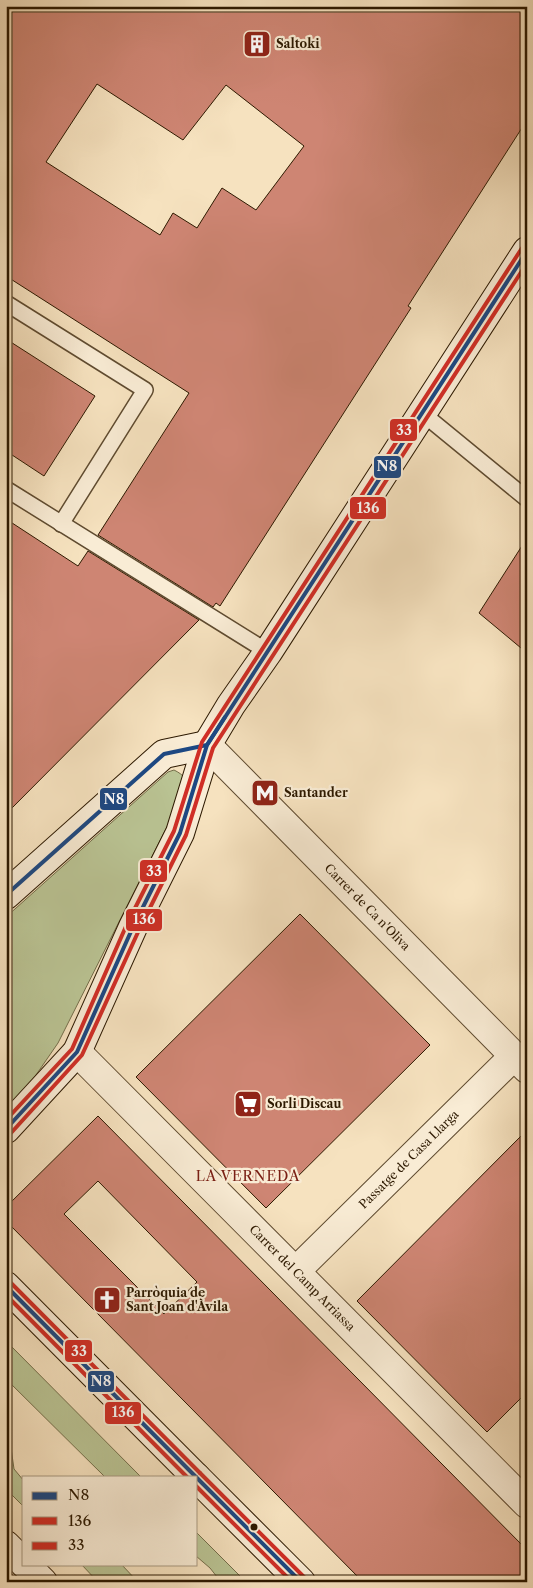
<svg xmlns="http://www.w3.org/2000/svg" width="533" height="1588" viewBox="0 0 533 1588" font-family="'Libre Caslon Text',serif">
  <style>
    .green { fill: #bac494; stroke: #746e4a }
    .building { fill: #ce8573; stroke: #2d1900; fill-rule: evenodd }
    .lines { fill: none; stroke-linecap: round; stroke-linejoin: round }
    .lane-casing { stroke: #5f4b30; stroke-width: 18 }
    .street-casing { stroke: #5f4b30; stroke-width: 30 }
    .secondary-casing { stroke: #2d1900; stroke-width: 30 }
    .lane { stroke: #f9ecd5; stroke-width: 15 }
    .street { stroke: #f9ecd5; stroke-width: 28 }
    .secondary { stroke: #f9ecd5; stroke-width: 28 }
    .bus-1-casing { stroke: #f9ecd5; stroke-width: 8 }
    .bus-2-casing { stroke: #f9ecd5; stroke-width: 8 }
    .bus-3-casing { stroke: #f9ecd5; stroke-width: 8 }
    .bus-1 { stroke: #1c4883; stroke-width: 4 }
    .bus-2 { stroke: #d02e26; stroke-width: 4 }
    .bus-3 { stroke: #d02e26; stroke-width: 4 }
    .bus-dot { fill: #2d1900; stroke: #f9ecd5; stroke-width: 2 }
    .labels { text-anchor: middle; stroke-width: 4.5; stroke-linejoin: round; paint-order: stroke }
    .poi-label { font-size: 12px; font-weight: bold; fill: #2d1900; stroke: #f9ecd5; text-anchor: start }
    .street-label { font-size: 12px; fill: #2d1900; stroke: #f9ecd5 }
    .neighbourhood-label { font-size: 14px; letter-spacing: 1px; fill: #7a1f14; stroke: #f9ecd5 }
    .line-badge { stroke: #f9ecd5; stroke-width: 2 }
    .badge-label { font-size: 14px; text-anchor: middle; font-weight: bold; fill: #fff }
  </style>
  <rect width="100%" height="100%" fill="#f6e2bf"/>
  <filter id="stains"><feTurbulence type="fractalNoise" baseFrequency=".004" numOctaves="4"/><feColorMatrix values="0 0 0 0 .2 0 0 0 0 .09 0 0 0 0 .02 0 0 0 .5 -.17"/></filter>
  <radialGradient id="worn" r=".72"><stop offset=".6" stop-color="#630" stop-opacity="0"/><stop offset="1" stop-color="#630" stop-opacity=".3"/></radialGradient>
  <g class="green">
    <path d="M174,770C184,775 187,779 186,789L58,1043L27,1088L6,1109V917L168,772Z"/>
    <path d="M6,1341L141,1477H105L6,1379Z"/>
    <path d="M6,1441L11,1448L14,1469L24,1481V1507L6,1489Z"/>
    <path d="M196,1532L246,1582H221L210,1568L196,1556Z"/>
    <path d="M81,1564H121L138,1582H98Z"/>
  </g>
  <g class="building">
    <path d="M6,6H527V120L408,306L411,308L220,606L216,603L213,607L98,535L189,393L6,276ZM97,84L183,140L226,85L304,146L256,210L222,188L197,228L173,213L160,235L46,162Z"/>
    <path d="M6,339L95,396L44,476L6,451Z"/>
    <path d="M6,519L78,566L88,551L199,620L6,814Z"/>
    <path d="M527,538V653L479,613Z"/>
    <path d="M300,914L430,1045L266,1208L136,1077Z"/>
    <path d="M98,1116L527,1550V1582H363L6,1221V1207ZM98,1181L197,1282L164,1314L64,1214Z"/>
    <path d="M527,1130V1392L487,1432L357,1301Z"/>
  </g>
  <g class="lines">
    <defs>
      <g id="lane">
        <path d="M6,303L145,390L61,524"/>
        <path d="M422,413L527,499"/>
        <path d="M6,489L268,652"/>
      </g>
      <g id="street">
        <path id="s1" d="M207,745L527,1069"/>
        <path id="s2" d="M77,1052L527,1504"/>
        <path id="s3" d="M305,1262L514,1056"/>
      </g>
      <g id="secondary">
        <path d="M6,895L164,754L207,745"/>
        <path d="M6,1129L77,1052L133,927L180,833L207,745L231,705L268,652L527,251"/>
        <path d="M6,1286L196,1477"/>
        <path d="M196,1477L301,1582"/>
        <path d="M6,1545L24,1563"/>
        <path d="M25,1564L43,1582"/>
      </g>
    </defs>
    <use href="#lane" class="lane-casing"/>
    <use href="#street" class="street-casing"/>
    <use href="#secondary" class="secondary-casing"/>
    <use href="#lane" class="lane"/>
    <use href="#street" class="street"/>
    <use href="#secondary" class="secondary"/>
    <defs>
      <g id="bus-1">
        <path d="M6,895L164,754L207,745L225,717"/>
        <path d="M6,1129L77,1052L133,927L180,833L207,745L527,251"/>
        <path d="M6,1286L196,1477"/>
        <path d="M196,1477L301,1582"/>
      </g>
      <g id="bus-2">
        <path d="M11,1133L82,1055L139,930L186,835L213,748L527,263"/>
        <path d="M6,1295L187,1477"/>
        <path d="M196,1486L292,1582"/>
      </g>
      <g id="bus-3">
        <path d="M6,1120L72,1049L127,924L174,831L202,742L522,248"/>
        <path d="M10,1282L200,1473"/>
        <path d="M200,1473L305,1578"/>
      </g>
    </defs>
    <use href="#bus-1" class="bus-1-casing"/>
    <use href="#bus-2" class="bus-2-casing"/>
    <use href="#bus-3" class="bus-3-casing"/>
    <use href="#bus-1" class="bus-1"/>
    <use href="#bus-2" class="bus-2"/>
    <use href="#bus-3" class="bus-3"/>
  </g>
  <defs>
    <symbol id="building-square" viewBox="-11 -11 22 22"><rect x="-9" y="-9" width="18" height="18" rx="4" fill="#8f2418" stroke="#f9ecd5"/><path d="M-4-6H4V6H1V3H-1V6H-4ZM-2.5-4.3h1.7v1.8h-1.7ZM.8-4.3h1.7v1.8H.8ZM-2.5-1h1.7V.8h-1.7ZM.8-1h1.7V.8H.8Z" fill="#fff"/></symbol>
    <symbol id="metro-square" viewBox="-11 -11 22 22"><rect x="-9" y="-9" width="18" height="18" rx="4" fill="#8f2418" stroke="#f9ecd5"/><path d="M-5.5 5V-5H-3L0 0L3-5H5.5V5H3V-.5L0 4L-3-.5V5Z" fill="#fff"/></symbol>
    <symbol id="supermarket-square" viewBox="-11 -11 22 22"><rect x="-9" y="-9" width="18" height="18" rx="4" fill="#8f2418" stroke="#f9ecd5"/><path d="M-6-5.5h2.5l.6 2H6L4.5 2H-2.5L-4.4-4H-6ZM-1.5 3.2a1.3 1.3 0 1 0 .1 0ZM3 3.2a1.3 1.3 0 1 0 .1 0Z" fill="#fff"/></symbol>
    <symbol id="church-square" viewBox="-11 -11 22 22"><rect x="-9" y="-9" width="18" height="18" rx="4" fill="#8f2418" stroke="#f9ecd5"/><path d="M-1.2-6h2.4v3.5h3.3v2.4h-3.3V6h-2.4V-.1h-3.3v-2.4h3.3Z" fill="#fff"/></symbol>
  </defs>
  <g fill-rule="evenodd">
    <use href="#building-square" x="241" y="28" width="32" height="32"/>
    <use href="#metro-square" x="249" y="777" width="32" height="32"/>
    <use href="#supermarket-square" x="232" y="1088" width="32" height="32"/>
    <use href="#church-square" x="91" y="1284" width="32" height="32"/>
  </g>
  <circle class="bus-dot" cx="254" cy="1527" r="4.5"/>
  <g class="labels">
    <g class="poi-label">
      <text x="276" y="48">Saltoki</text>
      <text x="284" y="797">Santander</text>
      <text x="267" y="1108">Sorli Discau</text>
      <text x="126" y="1297">Parròquia de<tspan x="126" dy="14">Sant Joan d'Àvila</tspan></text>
    </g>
    <g class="street-label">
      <text dy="4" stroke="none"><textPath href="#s1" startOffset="228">Carrer de Ca n'Oliva</textPath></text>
      <text dy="4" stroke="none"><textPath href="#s3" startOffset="146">Passatge de Casa Llarga</textPath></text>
      <text dy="4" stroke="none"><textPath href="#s2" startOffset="319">Carrer del Camp Arriassa</textPath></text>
    </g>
    <g class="neighbourhood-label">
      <text x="248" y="1181">LA VERNEDA</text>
    </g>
  </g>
  <g class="line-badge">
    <rect x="389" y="418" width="29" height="24" rx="5" fill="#d02e26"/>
    <rect x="373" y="455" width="29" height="24" rx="5" fill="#1c4883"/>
    <rect x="349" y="496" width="38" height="24" rx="5" fill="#d02e26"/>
    <rect x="99" y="787" width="29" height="24" rx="5" fill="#1c4883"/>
    <rect x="139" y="859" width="29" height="24" rx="5" fill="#d02e26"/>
    <rect x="125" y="908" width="38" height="24" rx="5" fill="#d02e26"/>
    <rect x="64" y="1339" width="29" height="24" rx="5" fill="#d02e26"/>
    <rect x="87" y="1370" width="28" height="23" rx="5" fill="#1c4883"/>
    <rect x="104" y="1401" width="38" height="24" rx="5" fill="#d02e26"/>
  </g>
  <g class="badge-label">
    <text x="404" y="435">33</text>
    <text x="387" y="471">N8</text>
    <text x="368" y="513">136</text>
    <text x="114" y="804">N8</text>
    <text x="154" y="876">33</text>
    <text x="144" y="924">136</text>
    <text x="79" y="1356">33</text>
    <text x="101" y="1386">N8</text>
    <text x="123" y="1417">136</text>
  </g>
  <rect width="533" height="1588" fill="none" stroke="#f6e2bf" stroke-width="25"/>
  <rect x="8" y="8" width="518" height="1573" fill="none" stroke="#2d1900" stroke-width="2.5"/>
  <rect x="12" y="12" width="508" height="1563" fill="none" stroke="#2d1900"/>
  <rect x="22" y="1476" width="175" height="90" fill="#f9ecd5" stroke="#a79880"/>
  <rect x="32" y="1492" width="25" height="8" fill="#1c4883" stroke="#a79880"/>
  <text x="68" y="1500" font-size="15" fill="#2d1900">N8</text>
  <rect x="32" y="1517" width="25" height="8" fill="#d02e26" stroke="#a79880"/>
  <text x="68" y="1526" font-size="15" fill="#2d1900">136</text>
  <rect x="32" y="1542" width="25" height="8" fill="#d02e26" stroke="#a79880"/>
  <text x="68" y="1550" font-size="15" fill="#2d1900">33</text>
  <rect width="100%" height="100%" filter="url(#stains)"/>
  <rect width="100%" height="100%" fill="url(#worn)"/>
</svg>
